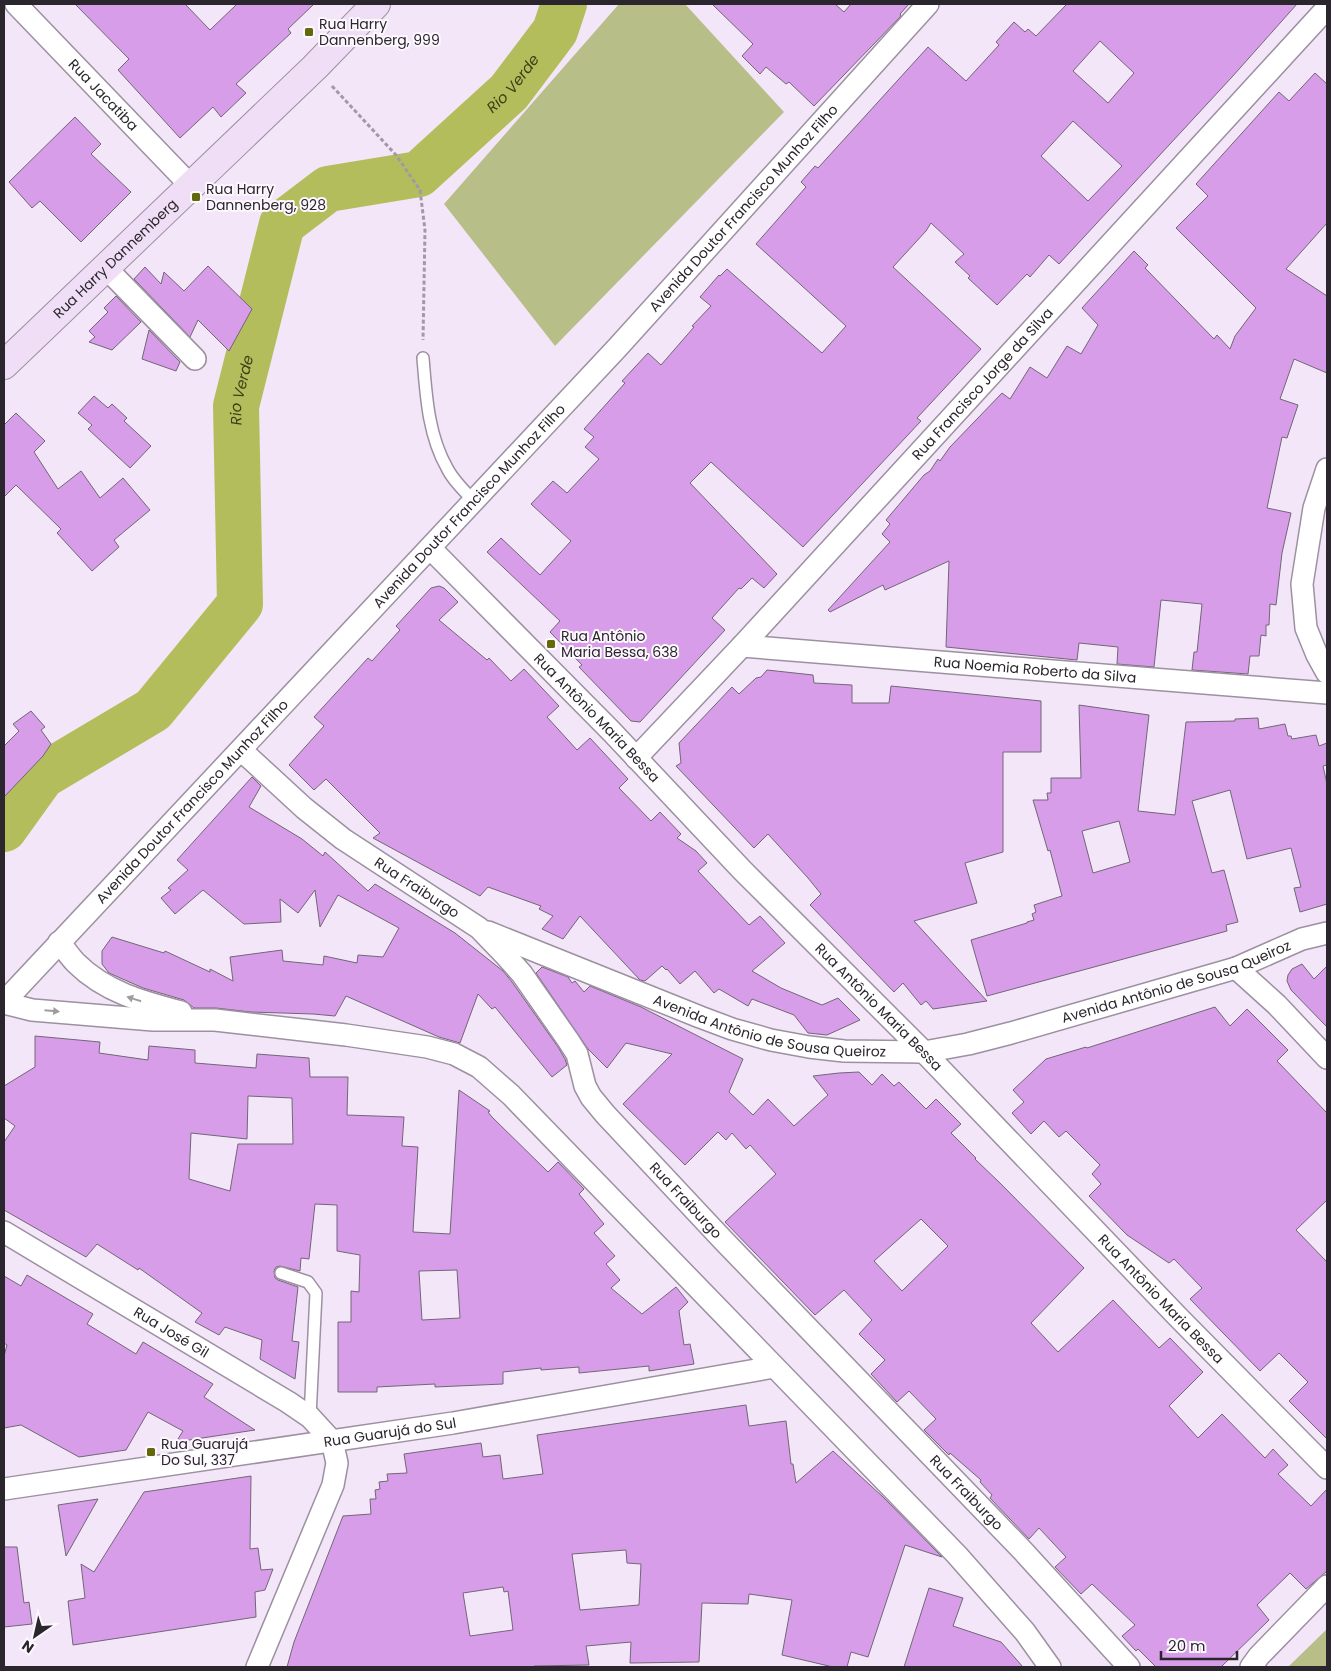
<svg xmlns="http://www.w3.org/2000/svg" width="1331" height="1671" viewBox="0 0 1331 1671" font-family="Poppins,sans-serif">
  <style>
    .green { fill: #b8be88 }
    .lines { fill: none; stroke-linecap: round; stroke-linejoin: round }
    .river { stroke: #b4bd5c; stroke-width: 46 }
    .building { fill: #d79de9; stroke: #726676; fill-rule: evenodd }
    .service-casing { stroke: #9c90a1; stroke-width: 14 }
    .minor-casing { stroke: #9c90a1; stroke-width: 24 }
    .secondary-casing { stroke: #9c90a1; stroke-width: 30 }
    .path { stroke: #a298a6; stroke-width: 3; stroke-dasharray: 4 2.5; stroke-linecap: butt }
    .service { stroke: #fff; stroke-width: 11 }
    .minor { stroke: #fff; stroke-width: 21 }
    .secondary { stroke: #f0def6; stroke-width: 28 }
    .oneway { fill: #a09da0 }
    .poi-dot { fill: #63690a; stroke: #fdf7fe; stroke-width: 2 }
    .labels { text-anchor: middle; stroke-width: 4; stroke-linejoin: round; paint-order: stroke }
    .poi-label { font-size: 14px; fill: #2b262d; stroke: #fdf7fe; text-anchor: start }
    .street-label { font-size: 14px; fill: #2b262d; stroke: #fdf7fe }
    .water-label { font-size: 15px; font-style: italic; fill: #3c4017; stroke: #fdf7fe }
  </style>
  <rect width="100%" height="100%" fill="#f4e6f9"/>
  <g class="green">
    <path d="M619,4H685L784,112L555,346L444,204Z"/>
    <path d="M1327,1629V1667H1288Z"/>
  </g>
  <g class="lines">
    <path class="river" id="s1" d="M4,829L42,776L153,710L240,604L236,406L282,224L328,189L419,174L509,92L555,31L564,4"/>
  </g>
  <g class="building">
    <path d="M75,4H185L210,30L237,4H314L288,29L291,33L236,84L246,93L221,117L213,107L180,138L118,70L129,59Z"/>
    <path d="M712,4H835L844,12L851,4H909L900,14L901,15L900,17L814,106L789,82L786,84L766,67L760,74L742,56L753,44Z"/>
    <path d="M1067,4H1297L1232,77L1059,264L1049,255L1030,277L1027,274L997,305L968,278L970,276L955,262L964,254L931,223L926,231L893,267L981,349L917,418L921,421L803,547L711,462L690,483L777,574L764,588L752,578L741,589L739,588L712,618L725,630L640,722L631,721L579,667L582,665L550,632L560,621L487,552L501,538L540,575L571,541L531,504L553,481L567,493L599,459L585,447L594,437L584,429L625,383L622,381L648,353L661,365L694,327L692,326L711,306L700,297L719,275L720,276L727,269L822,353L846,326L756,244L806,187L801,182L815,166L818,168L928,47L966,81L999,45L996,42L1014,22L1025,32L1028,29L1036,36ZM1100,41L1134,73L1108,103L1073,71ZM1073,121L1122,166L1088,201L1041,156Z"/>
    <path d="M1315,73L1327,84V223L1286,269L1327,296V373L1294,359L1280,399L1298,405L1287,438L1282,437L1267,508L1291,513L1282,553L1276,605L1270,604L1269,625H1266V636L1261,635L1259,656H1250L1248,674L1192,670L1194,652H1197L1202,604L1161,600L1154,667L1117,664L1118,647L1079,643L1077,660L946,647L949,561L885,590L883,585L830,612L828,610L890,542L882,534L890,524L886,520L924,475L930,471L938,459L940,461L950,447L1002,393L1010,399L1030,367L1047,378L1067,346L1081,354L1098,325L1082,308L1134,251L1148,265L1145,268L1214,339L1217,335L1230,349L1235,336L1256,308L1176,228L1208,196L1196,184L1279,92L1289,101Z"/>
    <path d="M75,117L101,144L91,154L131,192L81,242L40,201L32,208L9,182Z"/>
    <path d="M208,266L252,309L229,351L198,320L190,337L134,279L145,267L161,284L164,272L184,291Z"/>
    <path d="M116,296L141,322L112,350L89,342L95,337L89,331L108,312L104,308Z"/>
    <path d="M149,330L180,362L176,371L142,359Z"/>
    <path d="M94,396L108,408L112,404L127,418L124,421L151,446L130,468L88,429L92,425L78,413Z"/>
    <path d="M16,413L45,441L34,452L58,489L81,471L100,498L123,478L150,510L114,540L119,547L92,571L57,533L61,529L16,485L4,497V425Z"/>
    <path d="M439,586L444,588L458,602L439,620L487,660L489,658L511,681L524,669L559,706L547,717L577,750L590,738L628,779L619,788L651,821L660,812L681,834L677,838L696,851L707,863L698,871L749,925L760,916L785,943L752,971L781,988L822,1005L838,998L860,1020L827,1035L808,1033L794,1015L752,999L748,1006L719,989L714,993L695,971L680,984L667,969L666,970L662,966L645,981L640,980L580,916L563,939L542,929L553,916L539,909L541,906L488,887L480,896L373,838L380,833L326,779L314,790L289,765L324,726L314,717L368,658L372,661L400,630L396,626L431,588Z"/>
    <path d="M767,670L813,675L814,683L852,685V703H889L891,686L1041,701V752H1003V852L965,863L977,903L914,921L987,1001L933,1009L926,1001L921,1005L903,983L894,992L810,905L821,894L808,878L768,834L754,848L676,766L681,763L679,743L732,687L739,694L756,678L761,677Z"/>
    <path d="M1079,705L1149,715L1138,811L1175,815L1186,722L1235,721V719L1258,718L1259,729L1285,724L1288,736H1291L1292,739L1316,735L1319,746L1327,743V765L1323,766L1327,784V904L1300,912L1294,888L1301,887L1291,848L1247,859L1230,790L1192,801L1212,873L1224,870L1238,922L1226,925L1227,931L987,996L971,940L1027,923V922L1034,920L1032,914L1036,912L1034,905L1062,896L1050,850L1048,851L1033,800H1048L1047,793H1051V778H1081ZM1119,821L1130,862L1093,873L1082,831Z"/>
    <path d="M31,711L45,727L41,730L51,744L43,756L4,797V746L19,731L13,724Z"/>
    <path d="M252,777L261,786L249,807L302,839L323,856L325,852L368,891L375,884L455,933L503,971L512,982L558,1047L565,1059L567,1065L552,1077L495,1007L492,1009L478,994L460,1043L439,1037L346,996L335,1016L313,1014L251,1012L216,1008H194L184,1000L143,988L109,973L102,964V951L112,937L164,953L165,951L210,972V969L233,981L230,957L282,950L283,961L323,965L324,956L357,963L358,955L383,957L399,928L338,895L320,927L315,890L298,913L280,899L281,922L244,924L203,890L175,914L161,898L171,890L168,888L188,870L177,860Z"/>
    <path d="M1302,964L1314,979L1327,966V1027L1291,990L1287,981L1288,975L1292,969Z"/>
    <path d="M542,967L568,977L572,983L575,981L584,992L590,986L641,1007L743,1059L729,1092L753,1115L768,1099L794,1126L828,1095L813,1076L839,1073L859,1072L872,1085L882,1074L894,1086L899,1082L926,1109L936,1099L961,1124L951,1133L976,1158L975,1159L1001,1184L1084,1268L1031,1323L1058,1352L1113,1300L1159,1348L1170,1338L1203,1372L1169,1406L1198,1438L1222,1414L1265,1458L1273,1449L1288,1465L1278,1474L1311,1506L1327,1489V1571L1306,1589L1290,1573L1257,1605L1269,1620L1221,1667H1156L1138,1649L1136,1651L1122,1636L1135,1625L1092,1584L1081,1594L1055,1567L1066,1557L1039,1528L1029,1539L990,1498L992,1495L980,1482L981,1480L950,1453L949,1455L924,1430L936,1419L909,1391L897,1402L871,1374L885,1360L859,1334L872,1320L844,1290L815,1315L725,1222L776,1174L750,1145L746,1149L732,1133L726,1140L718,1132L685,1165L623,1104L672,1054L626,1043L607,1068L588,1049L536,973ZM921,1219L948,1246L902,1291L874,1261Z"/>
    <path d="M1215,1007L1230,1026L1247,1009L1288,1050L1277,1061L1327,1113V1200L1296,1230L1327,1262V1439L1289,1401L1308,1382L1279,1353L1260,1371L1190,1299L1202,1288L1174,1259L1169,1263L1127,1235L1089,1196L1101,1184L1092,1174L1100,1165L1066,1131L1059,1137L1044,1121L1031,1134L1012,1113L1024,1102L1013,1090L1046,1059L1086,1047L1087,1048Z"/>
    <path d="M35,1036L100,1042L99,1053L148,1060L149,1046L195,1050V1063L256,1068L257,1054L309,1058L310,1077H348L347,1115L404,1117L402,1146L418,1147L413,1232L450,1234L459,1090L490,1111L488,1112L492,1117L548,1172L558,1162L584,1189L579,1194L604,1224L594,1233L615,1256L606,1264L620,1280L611,1288L642,1314L676,1287L688,1302L679,1311L684,1345L690,1344L694,1364L649,1371V1366L579,1373V1367L541,1370V1368L503,1372V1384L435,1387V1384L377,1387V1392H338V1322H351V1291L359,1292L360,1255L337,1251V1205L315,1204L309,1259L301,1258L300,1271L280,1266L276,1267L274,1271L275,1278L278,1280L298,1287L292,1341L299,1342L295,1379L260,1359L262,1340L225,1327L219,1335L195,1322L202,1313L139,1268L138,1270L97,1244L86,1257L4,1210V1142L15,1126L4,1118V1086L35,1067ZM248,1096L292,1098L293,1144H238L230,1191L189,1179L191,1133L247,1139ZM457,1270L460,1318L422,1320L419,1271Z"/>
    <path d="M27,1275L93,1314L87,1324L136,1354L143,1342L213,1384L204,1397L255,1430L176,1442L183,1431L148,1412L126,1450L79,1457L21,1425L4,1428V1356L7,1345L4,1343V1276L21,1286Z"/>
    <path d="M746,1405L749,1426L786,1421L791,1464H793L796,1483L833,1451L883,1497L942,1557L905,1545L868,1657L851,1652L847,1667H833L782,1655L792,1600L749,1594L748,1604L702,1603L699,1662L630,1663L631,1642L586,1646L589,1665L534,1666V1667H287L294,1642L343,1516L371,1514L370,1499H376L375,1490L380,1489L379,1482L388,1481L387,1474L407,1473L404,1454L481,1443L483,1457L500,1455L503,1479L543,1474L537,1435ZM626,1550L627,1563L641,1564L639,1605L580,1610L572,1554ZM503,1587L504,1592L508,1591L513,1630L470,1636L463,1593Z"/>
    <path d="M251,1476L250,1549L258,1548L261,1570L273,1569L265,1590L255,1592L256,1617L73,1645L68,1601L85,1598L81,1564L94,1572L144,1492Z"/>
    <path d="M98,1499L66,1556L58,1505Z"/>
    <path d="M4,1547H17L24,1603L29,1602L32,1624L4,1627Z"/>
    <path d="M929,1588L963,1598L953,1626L1001,1642L1023,1667H904Z"/>
  </g>
  <g class="lines">
    <defs>
      <g id="service">
        <path d="M423,358C426,394 428,435 447,468C453,480 464,491 474,501"/>
        <path d="M281,1273L308,1282L316,1293L310,1417"/>
      </g>
      <g id="minor">
        <path id="s2" d="M16,4L191,186"/>
        <path d="M105,267L195,359"/>
        <path d="M1327,469L1314,508L1302,584L1306,628L1317,655L1327,673"/>
        <path id="s3" d="M430,548L612,732L742,870L924,1052L1178,1317L1327,1468"/>
        <path id="s4" d="M742,646L1327,693"/>
        <path id="s5" d="M241,750L304,808L343,839L479,928L506,956L522,974L568,1040L577,1054L585,1086L591,1097L605,1114L722,1239L1023,1551L1129,1667"/>
        <path id="s6" d="M636,758L742,646L1327,8"/>
        <path id="s7" d="M488,932L700,1017L732,1029L771,1040L809,1047L844,1051L924,1052L968,1044L1011,1033L1236,968L1302,939L1327,933"/>
        <path d="M59,942C65,949 70,957 76,963C105,992 143,1002 181,1012"/>
        <path d="M1236,968L1277,1005L1327,1058"/>
        <path id="s8" d="M4,1002L617,348L928,4"/>
        <path d="M4,1003L32,1010L153,1020H215L346,1035L427,1047L454,1054L479,1067L511,1095L957,1555L1025,1632L1050,1667"/>
        <path id="s9" d="M4,1232L288,1402L310,1417L332,1441L337,1463L333,1485L257,1667"/>
        <path id="s10" d="M4,1489L453,1423L774,1367"/>
        <path d="M1251,1667L1259,1656L1327,1586"/>
      </g>
      <g id="secondary">
        <path id="s11" d="M4,365L315,67L376,4"/>
      </g>
    </defs>
    <use href="#service" class="service-casing"/>
    <use href="#minor" class="minor-casing"/>
    <use href="#secondary" class="secondary-casing"/>
    <path class="path" d="M332,86L396,155L420,190L425,230L423,340"/>
    <use href="#service" class="service"/>
    <use href="#minor" class="minor"/>
    <use href="#secondary" class="secondary"/>
  </g>
  <defs><path id="oneway-solid" d="M-6-.8H1V-3.2L6.5 0L1 3.2V.8H-6Z" transform="scale(1.25)"/></defs>
  <g class="oneway">
    <use href="#oneway-solid" transform="translate(134 999) rotate(-162)"/>
    <use href="#oneway-solid" transform="translate(52 1011) rotate(5)"/>
  </g>
  <g class="poi-dot">
    <rect x="304" y="27" width="10" height="10" rx="2.5"/>
    <rect x="191" y="192" width="10" height="10" rx="2.5"/>
    <rect x="546" y="639" width="10" height="10" rx="2.5"/>
    <rect x="146" y="1447" width="10" height="10" rx="2.5"/>
  </g>
  <g class="labels">
    <g class="poi-label">
      <text x="319" y="29">Rua Harry<tspan x="319" dy="16">Dannenberg, 999</tspan></text>
      <text x="206" y="194">Rua Harry<tspan x="206" dy="16">Dannenberg, 928</tspan></text>
      <text x="561" y="641">Rua Antônio<tspan x="561" dy="16">Maria Bessa, 638</tspan></text>
      <text x="161" y="1449">Rua Guarujá<tspan x="161" dy="16">Do Sul, 337</tspan></text>
    </g>
    <g class="street-label">
      <text dy="5" stroke="none"><textPath href="#s2" startOffset="126">Rua Jacatiba</textPath></text>
      <text dy="5" stroke="none"><textPath href="#s8" startOffset="1085">Avenida Doutor Francisco Munhoz Filho</textPath></text>
      <text dy="5" stroke="none"><textPath href="#s11" startOffset="154">Rua Harry Dannemberg</textPath></text>
      <text dy="5" stroke="none"><textPath href="#s6" startOffset="510">Rua Francisco Jorge da Silva</textPath></text>
      <text dy="5" stroke="none"><textPath href="#s8" startOffset="680">Avenida Doutor Francisco Munhoz Filho</textPath></text>
      <text dy="5" stroke="none"><textPath href="#s4" startOffset="294">Rua Noemia Roberto da Silva</textPath></text>
      <text dy="5" stroke="none"><textPath href="#s3" startOffset="238">Rua Antônio Maria Bessa</textPath></text>
      <text dy="5" stroke="none"><textPath href="#s8" startOffset="275">Avenida Doutor Francisco Munhoz Filho</textPath></text>
      <text dy="5" stroke="none"><textPath href="#s5" startOffset="224">Rua Fraiburgo</textPath></text>
      <text dy="5" stroke="none"><textPath href="#s7" startOffset="719">Avenida Antônio de Sousa Queiroz</textPath></text>
      <text dy="5" stroke="none"><textPath href="#s3" startOffset="642">Rua Antônio Maria Bessa</textPath></text>
      <text dy="5" stroke="none"><textPath href="#s7" startOffset="299">Avenida Antônio de Sousa Queiroz</textPath></text>
      <text dy="5" stroke="none"><textPath href="#s5" startOffset="644">Rua Fraiburgo</textPath></text>
      <text dy="5" stroke="none"><textPath href="#s3" startOffset="1048">Rua Antônio Maria Bessa</textPath></text>
      <text dy="5" stroke="none"><textPath href="#s9" startOffset="195">Rua José Gil</textPath></text>
      <text dy="5" stroke="none"><textPath href="#s10" startOffset="390">Rua Guarujá do Sul</textPath></text>
      <text dy="5" stroke="none"><textPath href="#s5" startOffset="1049">Rua Fraiburgo</textPath></text>
    </g>
    <g class="water-label">
      <text dy="5" stroke="none"><textPath href="#s1" startOffset="998">Rio Verde</textPath></text>
      <text dy="5" stroke="none"><textPath href="#s1" startOffset="546">Rio Verde</textPath></text>
    </g>
  </g>
  <rect width="1331" height="1671" fill="none" stroke="#2b262d" stroke-width="10"/>
  <g transform="translate(35 1636) rotate(214)" stroke="#fdf7fe" stroke-width="4" paint-order="stroke">
  <path d="M0-4L9 19L0 12L-9 19Z" fill="#2b262d"/>
  <text y="-8" font-size="14" font-weight="bold" text-anchor="middle" fill="#2b262d">N</text>
  </g>
  <path d="M1161 1651v8h76v-8" fill="none" stroke="#2b262d" stroke-width="2.5"/>
  <text x="1168" y="1651" font-size="15" fill="#2b262d" stroke="#fdf7fe" stroke-width="4" paint-order="stroke">20 m</text>
</svg>
